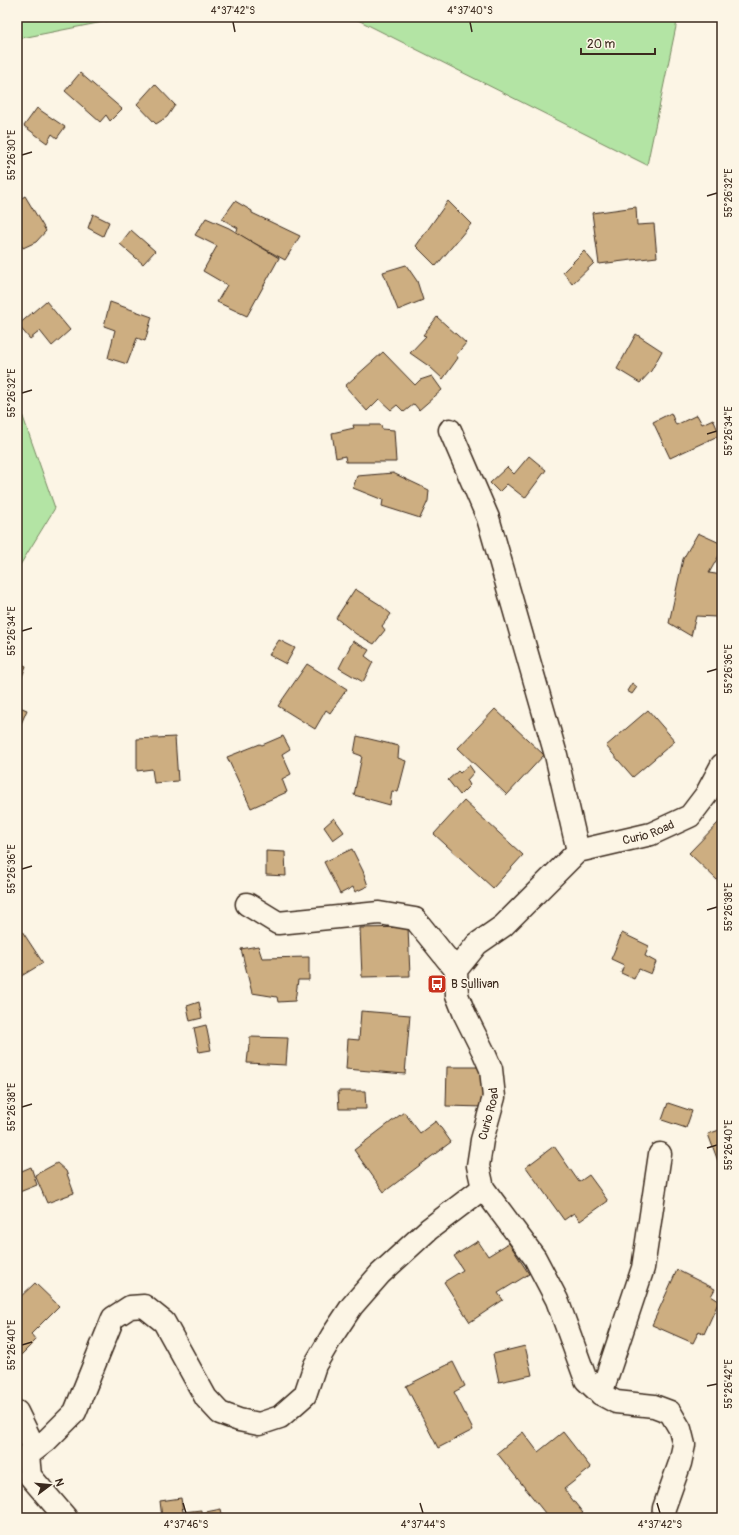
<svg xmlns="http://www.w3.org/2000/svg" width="739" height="1535" viewBox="0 0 739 1535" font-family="Pangolin,sans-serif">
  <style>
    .green { fill: #b3e4a4; stroke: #778761 }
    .building { fill: #cdae81; stroke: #3b2a1e }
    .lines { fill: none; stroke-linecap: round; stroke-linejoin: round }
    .street-casing { stroke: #3b2a1e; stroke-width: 25 }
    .secondary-casing { stroke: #3b2a1e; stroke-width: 25 }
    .street { stroke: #fcf5e5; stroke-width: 22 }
    .secondary { stroke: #fcf5e5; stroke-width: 22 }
    .ticks { fill: none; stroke: #3b2a1e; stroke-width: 1.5 }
    .labels { text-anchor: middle; stroke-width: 3; stroke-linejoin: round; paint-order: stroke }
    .street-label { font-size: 12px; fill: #3b2a1e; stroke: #fcf5e5 }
    .poi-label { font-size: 12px; fill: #3b2a1e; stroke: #fcf5e5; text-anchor: start }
    .neatline { fill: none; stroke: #3b2a1e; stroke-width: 1.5 }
    .ticks-label { font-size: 10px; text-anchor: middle; fill: #3b2a1e }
  </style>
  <rect width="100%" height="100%" fill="#fcf5e5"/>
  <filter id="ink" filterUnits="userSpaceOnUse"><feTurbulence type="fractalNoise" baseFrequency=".025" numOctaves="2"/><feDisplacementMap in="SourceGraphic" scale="8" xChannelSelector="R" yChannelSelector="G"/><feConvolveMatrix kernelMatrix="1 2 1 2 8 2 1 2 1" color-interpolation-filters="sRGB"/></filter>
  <g filter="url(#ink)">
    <g class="green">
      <path d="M17,17H128L17,39Z"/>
      <path d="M352,17H678L647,165Z"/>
      <path d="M17,400L55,508L17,570Z"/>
    </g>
    <g class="building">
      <path d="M80,73L122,109L110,121L106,115L100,122L65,91Z"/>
      <path d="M155,84L175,105L167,117L156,124L137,104Z"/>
      <path d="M37,108L65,127L57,138L52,134L47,143L24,126Z"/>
      <path d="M25,196L46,231L36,242L23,248L17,238V201Z"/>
      <path d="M235,201L252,211V213L300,236L285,260L236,233L238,228L222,219Z"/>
      <path d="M448,201L471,224L436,266L416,246Z"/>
      <path d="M636,207L637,225L654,224L657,257L599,264L592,213Z"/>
      <path d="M93,214L109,222L103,236L88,228Z"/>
      <path d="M206,218L229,228L279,258L247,316L217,302L227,285L203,271L217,246L195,235Z"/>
      <path d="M131,230L155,251L143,264L120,244Z"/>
      <path d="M584,251L594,263L572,284L563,272Z"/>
      <path d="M406,265L417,281L423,300L398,310L383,272Z"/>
      <path d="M46,301L70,330L52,346L40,331L30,339L18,325Z"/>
      <path d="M110,302L152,317L145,341L137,338L127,364L108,358L115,330L104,326Z"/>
      <path d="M437,317L466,343L456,355L458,358L443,379L430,367L410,353L426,336L423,335Z"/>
      <path d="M636,334L662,351L651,371L640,383L617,369Z"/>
      <path d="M383,352L415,385L420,380L432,376L442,390L419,410L414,404L404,412L397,405L391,410L379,399L367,411L345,386Z"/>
      <path d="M671,413L676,425L697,415L702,424L713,419L720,435L670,458L653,422Z"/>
      <path d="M353,425H381L382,429L394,430L396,462H346L345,456L336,458L332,433L354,428Z"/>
      <path d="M529,456L546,470L525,498L507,484L499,492L490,483L507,467L514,474Z"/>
      <path d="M393,473L429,490L428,501L420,518L382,506L383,500L353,488L357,476Z"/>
      <path d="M698,533L722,544V550L709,573L722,575V587L716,617L696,616L691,636L669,623L683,559Z"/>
      <path d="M355,589L379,604L391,614L382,626L385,630L374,644L356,634L336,618Z"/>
      <path d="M279,640L295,648L286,664L269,655Z"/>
      <path d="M353,641L369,650L365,656L373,662L363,682L339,668Z"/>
      <path d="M17,662L26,666L17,690Z"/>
      <path d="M307,664L347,689L330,713L326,710L315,729L278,706Z"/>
      <path d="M632,683L637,687L632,694L627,691Z"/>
      <path d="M17,706L27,710L17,733Z"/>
      <path d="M495,709L544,755L507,795L458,748Z"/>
      <path d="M648,710L675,741L633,777L606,746Z"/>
      <path d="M283,736L290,749L282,754L291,774L282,779L287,792L251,808L227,757L260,744L262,745Z"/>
      <path d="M357,736L399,746L398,758L406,761L398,792L392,791L390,805L354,795L362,756L354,753Z"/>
      <path d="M175,737L178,781L154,783L152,769L137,771V739Z"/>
      <path d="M469,765L474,772L467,780L470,785L460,795L448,780L458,771L460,773Z"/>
      <path d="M464,801L523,855L493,888L434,834Z"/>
      <path d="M334,818L344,832L333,840L324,827Z"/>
      <path d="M722,819V877L718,881L689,853Z"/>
      <path d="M352,849L363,871L368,886L355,892L353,887L340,894L324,862Z"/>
      <path d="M266,851L285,852L286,876L266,875Z"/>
      <path d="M408,927L410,976L362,977L360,928Z"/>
      <path d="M20,928L43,963L18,978L17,930Z"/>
      <path d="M622,933L649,946L645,956L656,962L651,974L639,969L634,979L621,973L624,965L611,959Z"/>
      <path d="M258,946L262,958L309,957V980H298L295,1001L278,1002L277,997L252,993L241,949Z"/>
      <path d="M199,1002L202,1018L190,1021L187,1006Z"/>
      <path d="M361,1011L410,1015L405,1074L346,1069L348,1039L359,1040Z"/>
      <path d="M206,1025L211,1050L199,1052L194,1028Z"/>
      <path d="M250,1037L288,1038L286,1065L247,1063L249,1045H250Z"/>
      <path d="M447,1067H485L484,1107L446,1106Z"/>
      <path d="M338,1091H365L366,1109H339Z"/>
      <path d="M668,1103L692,1111L686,1128L662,1120Z"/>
      <path d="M404,1112L420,1133L436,1121L451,1142L384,1192L354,1150Z"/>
      <path d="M722,1129V1172L708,1134Z"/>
      <path d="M554,1146L579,1182L589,1175L608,1201L580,1221L574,1213L564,1220L526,1167Z"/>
      <path d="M57,1163L66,1171L74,1193L47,1203L35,1175Z"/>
      <path d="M31,1167L37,1185L17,1193V1173Z"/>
      <path d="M478,1241L488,1256L509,1243L529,1274L498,1293L503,1300L470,1322L444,1282L463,1270L454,1256Z"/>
      <path d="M677,1270L715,1289L711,1296L719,1301L704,1334L699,1331L693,1343L652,1325Z"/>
      <path d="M35,1283L59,1306L31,1334L36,1340L19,1357L17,1354V1300Z"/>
      <path d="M525,1346L532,1375L499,1382L493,1354Z"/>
      <path d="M453,1362L465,1386L454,1392L473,1430L438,1448L406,1386Z"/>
      <path d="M523,1432L538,1452L563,1432L591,1468L564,1489L583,1513L576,1518H549L497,1453Z"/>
      <path d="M181,1498L183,1512L201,1510V1513L221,1509L223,1518H162L160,1501Z"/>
    </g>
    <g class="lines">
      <defs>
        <g id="street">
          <path d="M450,430L488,518L556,755L578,851"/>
          <path d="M247,904L278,923L379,913L415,919L456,970"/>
          <path d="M601,1394L643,1268L660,1154"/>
          <path d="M17,1412L35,1449"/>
          <path d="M66,1518L30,1476L28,1455L46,1441L75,1412L113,1318L130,1307L144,1306L164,1322L206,1398L220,1413L239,1420L259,1424L280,1417L305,1395L315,1365L332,1336L352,1306L380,1274L429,1229L483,1188"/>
        </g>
        <g id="secondary">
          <path id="s1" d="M663,1518L664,1508L680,1463L684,1445L680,1429L670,1412L654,1406L616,1402L601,1394L586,1380L557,1300L535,1258L483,1188L478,1166L482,1140L494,1097L491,1069L484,1053L465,1015L457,995L456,970L477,944L503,926L578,851L651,834L690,816L706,795L722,765"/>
        </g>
      </defs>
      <use href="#street" class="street-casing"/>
      <use href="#secondary" class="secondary-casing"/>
      <use href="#street" class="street"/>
      <use href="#secondary" class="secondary"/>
    </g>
  </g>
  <path class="ticks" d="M233,22L235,32M470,22L472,32M22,155L32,152M707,196L717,193M22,393L32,390M707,434L717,431M22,631L32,628M707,672L717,669M22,869L32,866M707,910L717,907M22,1107L32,1104M707,1148L717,1145M22,1345L32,1342M707,1386L717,1384M183,1503L186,1513M420,1503L423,1513M657,1503L660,1513"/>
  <defs>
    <symbol id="bus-square" viewBox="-11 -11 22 22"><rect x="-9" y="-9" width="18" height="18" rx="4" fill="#c8321e" stroke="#fcf5e5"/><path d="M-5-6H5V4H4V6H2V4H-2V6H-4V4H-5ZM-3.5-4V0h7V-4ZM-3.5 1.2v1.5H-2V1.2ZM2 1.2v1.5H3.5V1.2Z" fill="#fff"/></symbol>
  </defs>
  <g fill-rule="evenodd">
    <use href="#bus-square" x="426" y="973" width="22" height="22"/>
  </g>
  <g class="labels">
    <g class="street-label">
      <text dy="4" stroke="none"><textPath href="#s1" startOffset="897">Curio Road</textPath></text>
      <text dy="4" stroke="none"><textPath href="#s1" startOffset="501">Curio Road</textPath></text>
    </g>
    <g class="poi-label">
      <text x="451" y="988">B Sullivan</text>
    </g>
  </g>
  <rect width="739" height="1535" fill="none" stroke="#fcf5e5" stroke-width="44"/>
  <g transform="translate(50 1485) rotate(74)" stroke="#fcf5e5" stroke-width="3" paint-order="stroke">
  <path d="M0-3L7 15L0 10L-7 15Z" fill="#3b2a1e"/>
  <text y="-6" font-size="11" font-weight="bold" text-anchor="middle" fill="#3b2a1e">N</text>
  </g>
  <path d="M581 48v6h74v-6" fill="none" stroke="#3b2a1e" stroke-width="2"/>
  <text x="587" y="48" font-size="12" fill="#3b2a1e" stroke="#fcf5e5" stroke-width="3" paint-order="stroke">20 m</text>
  <rect x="22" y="22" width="695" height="1491" class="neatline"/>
  <g class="ticks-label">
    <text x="233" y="14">4°37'42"S</text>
    <text x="470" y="14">4°37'40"S</text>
    <text transform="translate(11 155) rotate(-90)" y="4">55°26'30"E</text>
    <text transform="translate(728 193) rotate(-90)" y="4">55°26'32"E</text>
    <text transform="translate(11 393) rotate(-90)" y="4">55°26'32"E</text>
    <text transform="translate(728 431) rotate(-90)" y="4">55°26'34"E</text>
    <text transform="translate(11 631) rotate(-90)" y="4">55°26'34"E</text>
    <text transform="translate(728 669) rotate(-90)" y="4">55°26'36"E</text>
    <text transform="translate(11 869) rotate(-90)" y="4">55°26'36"E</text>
    <text transform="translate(728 907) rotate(-90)" y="4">55°26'38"E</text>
    <text transform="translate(11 1107) rotate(-90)" y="4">55°26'38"E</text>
    <text transform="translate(728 1145) rotate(-90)" y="4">55°26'40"E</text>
    <text transform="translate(11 1345) rotate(-90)" y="4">55°26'40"E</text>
    <text transform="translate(728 1384) rotate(-90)" y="4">55°26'42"E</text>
    <text x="186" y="1528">4°37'46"S</text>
    <text x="423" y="1528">4°37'44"S</text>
    <text x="660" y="1528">4°37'42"S</text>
  </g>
</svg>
